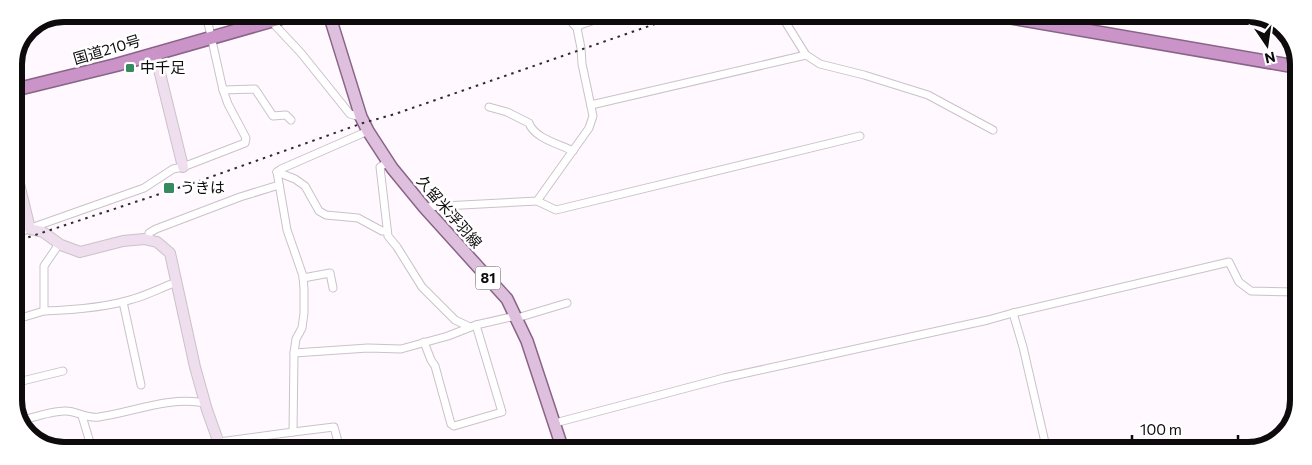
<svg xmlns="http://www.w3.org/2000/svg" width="1312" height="465" viewBox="0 0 1312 465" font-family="Commissioner,'Noto Sans JP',sans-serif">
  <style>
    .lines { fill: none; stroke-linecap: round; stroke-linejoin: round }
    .street-casing { stroke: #cac2c9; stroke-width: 9 }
    .secondary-casing { stroke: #cac2c9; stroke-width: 12 }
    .primary-casing { stroke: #886487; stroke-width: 14 }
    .highway-casing { stroke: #886487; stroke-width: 15 }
    .street { stroke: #fff; stroke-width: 7 }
    .secondary { stroke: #efdfee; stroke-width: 10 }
    .primary { stroke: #dfbfde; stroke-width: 11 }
    .highway { stroke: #ca94c8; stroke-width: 12 }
    .rail { stroke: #2d2a2c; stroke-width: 2; stroke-dasharray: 2.5 5; stroke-linecap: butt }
    .poi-dot { fill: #368b5e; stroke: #fff; stroke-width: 2 }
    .labels { text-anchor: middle; stroke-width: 5; stroke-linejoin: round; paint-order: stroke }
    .shield { fill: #fff; stroke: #565456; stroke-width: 1 }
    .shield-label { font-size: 14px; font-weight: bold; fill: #0e0b0d }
    .street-label { font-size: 15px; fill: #0e0b0d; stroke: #fff }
    .poi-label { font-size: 15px; fill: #0e0b0d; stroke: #fff; text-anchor: start }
    .rim { fill: none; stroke: #0e0b0d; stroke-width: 6 }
  </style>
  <rect width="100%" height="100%" fill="#fff8fe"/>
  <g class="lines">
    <defs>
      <g id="street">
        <path d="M781,15L806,55L820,64L864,75L928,95L993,130"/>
        <path d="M271,21L301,53L350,114L361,117"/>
        <path d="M577,28L580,25L609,15"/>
        <path d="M223,90L255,89L273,116L286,115L291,120"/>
        <path d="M591,105L806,55"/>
        <path d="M489,107L507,112L529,123C534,138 559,144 573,151"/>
        <path d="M388,162L380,167L388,236L397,247L422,287L455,320L470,327"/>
        <path d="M277,172L295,179L305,186L319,211L326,215L358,218L382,231H387"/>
        <path d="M277,172L281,169L368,131"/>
        <path d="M537,201L556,210L860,136"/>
        <path d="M424,207L537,201L589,128L593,116L582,64L581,48L577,28L565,15"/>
        <path d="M14,234L144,188L173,169L183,167L245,143L246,138L228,104L223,90L206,14"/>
        <path d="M149,240V233L156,229L240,197L279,185"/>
        <path d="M303,278L330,273L333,288"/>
        <path d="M123,302L141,385"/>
        <path d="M44,311C73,310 105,308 133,299C148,295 162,287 177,282"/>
        <path d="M1013,313L1023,347L1047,451"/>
        <path d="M14,320L44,311V266L59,244"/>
        <path d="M424,342L431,360L435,366L451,424L454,426L502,412L476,325"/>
        <path d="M294,353L368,348L401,349L448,336L476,325L511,317L517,318L567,303"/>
        <path d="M14,383L63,371"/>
        <path d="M82,416L92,449"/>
        <path d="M20,421C35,417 51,411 65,411C78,411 86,419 99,417C134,412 169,396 205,403"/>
        <path d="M555,423L724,378L988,320L1013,313L1229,262L1239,282L1251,291L1297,292"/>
        <path d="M293,432L334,427L340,449"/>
        <path d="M219,442L293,432L294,353L296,339L302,328L304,313V289L303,276L287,230L277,172"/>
      </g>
      <g id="secondary">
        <path d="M155,53L183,167"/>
        <path d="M14,163L30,229L43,232L61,245L80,252L123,241L144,239L157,242L170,253L195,367L207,410L221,449"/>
      </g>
      <path id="primary" d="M329,14L361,117L368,131L392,168L424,207L507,299L527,341L563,450"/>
      <g id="highway">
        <path d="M1002,16L1298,67"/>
        <path d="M14,90L116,65L295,14"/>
      </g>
    </defs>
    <use href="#street" class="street-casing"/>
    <use href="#secondary" class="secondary-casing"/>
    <use href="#primary" class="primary-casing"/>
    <use href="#highway" class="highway-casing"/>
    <use href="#street" class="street"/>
    <use href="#secondary" class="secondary"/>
    <use href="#primary" class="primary"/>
    <use href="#highway" class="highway"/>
    <path class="rail" d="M14,242L202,180L363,123L395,114L681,15"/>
  </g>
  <g class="poi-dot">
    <rect x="125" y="63" width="10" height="10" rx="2.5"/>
    <rect x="163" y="182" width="12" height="12" rx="2.5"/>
  </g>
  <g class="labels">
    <rect class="shield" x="475.5" y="266.5" width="25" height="23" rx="4"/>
    <g class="shield-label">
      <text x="488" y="283">81</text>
    </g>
    <g class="street-label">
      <text transform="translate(107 50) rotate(-16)" y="5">国道210号</text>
      <text transform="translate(449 212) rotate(49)" y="5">久留米浮羽線</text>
    </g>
    <g class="poi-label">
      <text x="140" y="73">中千足</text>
      <text x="180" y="193">うきは</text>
    </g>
  </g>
  <path d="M0 0H1312V465H0ZM64 22H1248A42 42 0 0 1 1290 64V400A42 42 0 0 1 1248 442H64A42 42 0 0 1 22 400V64A42 42 0 0 1 64 22Z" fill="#fff" fill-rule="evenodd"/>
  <path class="rim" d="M64 22H1248A42 42 0 0 1 1290 64V400A42 42 0 0 1 1248 442H64A42 42 0 0 1 22 400V64A42 42 0 0 1 64 22Z"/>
  <g transform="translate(1267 45) rotate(167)" stroke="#ffffff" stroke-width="4" paint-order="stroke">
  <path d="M0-4L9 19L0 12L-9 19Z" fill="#0e0b0d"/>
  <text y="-8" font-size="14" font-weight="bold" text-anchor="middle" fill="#0e0b0d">N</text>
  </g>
  <path d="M1132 435v8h106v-8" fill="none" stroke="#0e0b0d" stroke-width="2.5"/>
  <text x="1140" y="435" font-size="15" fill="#0e0b0d" stroke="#ffffff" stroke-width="4" paint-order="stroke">100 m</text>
</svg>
